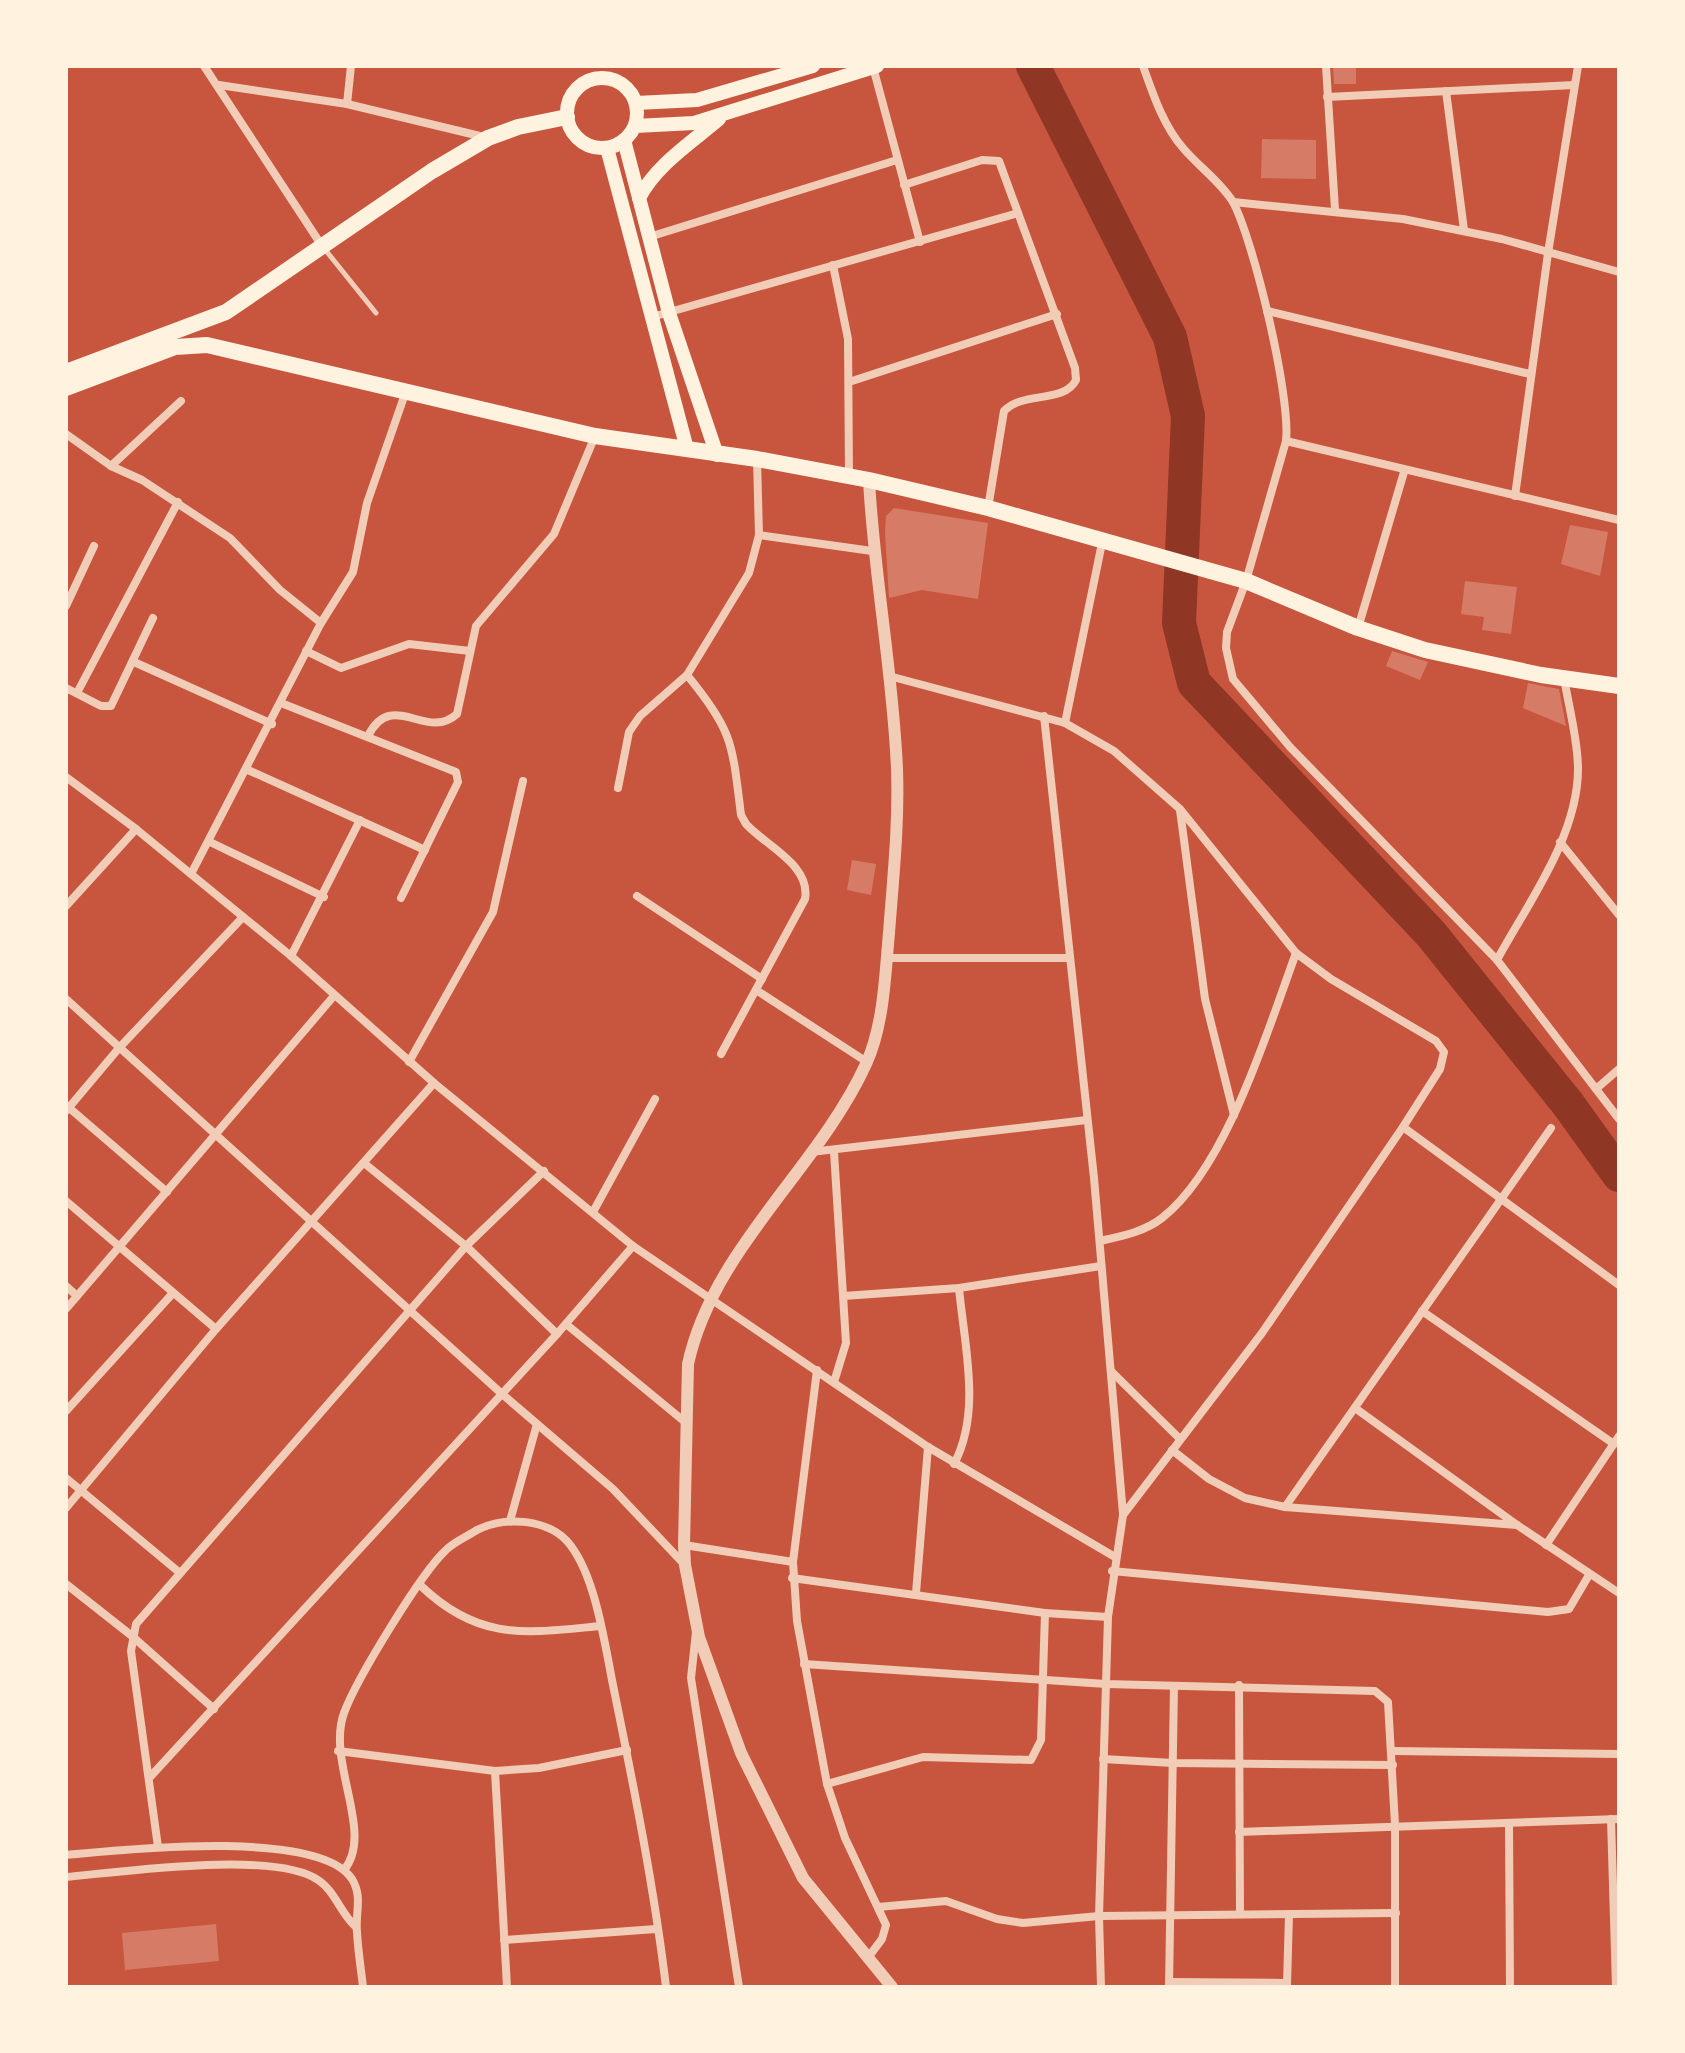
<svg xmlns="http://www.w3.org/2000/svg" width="1685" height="2053" viewBox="0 0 1685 2053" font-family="'IBM Plex Sans',sans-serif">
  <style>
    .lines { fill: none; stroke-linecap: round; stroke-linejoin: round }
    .river { stroke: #8f3625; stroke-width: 34 }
    .building { fill: #d67c66 }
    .service { stroke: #f1ccb7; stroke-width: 5 }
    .minor { stroke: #f1ccb7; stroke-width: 8 }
    .tertiary { stroke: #f1ccb7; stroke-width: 12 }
    .secondary { stroke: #fff3e0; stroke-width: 14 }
    .trunk { stroke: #fff3e0; stroke-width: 16 }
  </style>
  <rect width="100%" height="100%" fill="#c8553d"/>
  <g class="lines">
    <path class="river" d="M1033,66L1170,337L1188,416L1179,623L1194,683L1431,934L1568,1104L1619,1175"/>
  </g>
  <g class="building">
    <path d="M1333,66H1356V84H1334Z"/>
    <path d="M1262,139L1316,140V179L1261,178Z"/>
    <path d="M894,508L988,523L978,599L922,590L889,598L885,532L886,516Z"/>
    <path d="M1570,525L1608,532L1600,576L1561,564Z"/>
    <path d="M1465,581L1517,587L1511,634L1482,630L1484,617L1461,614Z"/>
    <path d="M1392,651L1428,662L1420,680L1386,666Z"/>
    <path d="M1528,683L1559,689L1566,726L1523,708Z"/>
    <path d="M852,860L876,864L871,895L847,890Z"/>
    <path d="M216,1924L219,1961L125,1970L122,1933Z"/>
  </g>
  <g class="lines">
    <path class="service" d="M323,247L376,313"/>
    <g class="minor">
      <path d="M204,66L322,246"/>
      <path d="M1143,66C1153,94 1163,125 1183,148C1198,166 1221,182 1233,202C1254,242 1291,397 1286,441L1246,581L1227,632L1226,648L1233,679L1290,747L1497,960L1619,1119"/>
      <path d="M1326,66L1335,210"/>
      <path d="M873,67L920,242"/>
      <path d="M219,85L347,104L484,137"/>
      <path d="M1446,91L1464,230"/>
      <path d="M1327,97L1574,85"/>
      <path d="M347,104L351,66"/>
      <path d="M904,185L982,160L999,161L1075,368L1076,380C1064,404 1022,391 1004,411L988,508"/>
      <path d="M1233,202L1403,219L1502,239L1619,272"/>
      <path d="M649,237L897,160"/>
      <path d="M833,265L848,339L849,477"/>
      <path d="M1267,311L1530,374"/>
      <path d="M652,317L1018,213"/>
      <path d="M849,382L1057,314"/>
      <path d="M66,434L111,466L142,480L230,538L280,590L321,623"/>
      <path d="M1286,441L1619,520"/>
      <path d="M111,466L181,401"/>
      <path d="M1515,496L1548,253L1578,66"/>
      <path d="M759,535L872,551"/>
      <path d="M66,606L94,546"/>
      <path d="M1358,628L1404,472"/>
      <path d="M306,651L341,668L409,644L470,651"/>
      <path d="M134,662L272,724"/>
      <path d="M687,675C734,732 732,744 741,815L746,824C766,846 811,865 805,899L721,1054"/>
      <path d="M889,676L1065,723L1114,751L1180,809L1296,953L1331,979L1436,1041L1444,1052L1440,1069L1403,1127L1262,1333L1123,1515L1108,1617L1099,1916L1101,1987"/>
      <path d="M66,688L101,706H111L153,618"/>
      <path d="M77,693L178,502"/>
      <path d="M281,703L456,772L458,782L401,898"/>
      <path d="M1044,716L1094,1178L1123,1514"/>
      <path d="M1065,723L1102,543"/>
      <path d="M368,736C392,688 426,742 457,714L476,626L554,534L595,436"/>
      <path d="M248,770L425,850"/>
      <path d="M66,777L136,829L291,956L434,1083L633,1246L928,1447L1115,1557"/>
      <path d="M618,788L629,732L640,716L687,675L749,573L759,535L757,459"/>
      <path d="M1180,810L1205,999L1234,1115"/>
      <path d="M210,842L324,897"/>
      <path d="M1560,842L1619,915"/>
      <path d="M191,874L321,623L353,572L367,503L405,394"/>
      <path d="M637,896L762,979"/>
      <path d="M66,906L136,829"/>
      <path d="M291,956L360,820"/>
      <path d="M887,958H1070"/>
      <path d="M1497,960C1528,903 1578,836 1578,769C1578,740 1569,708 1564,678"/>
      <path d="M756,990L867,1062"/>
      <path d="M66,999L502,1394L613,1489L684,1564"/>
      <path d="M409,1062L493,912L523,781"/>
      <path d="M1596,1089L1619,1069"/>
      <path d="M67,1106L167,1192"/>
      <path d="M66,1111L119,1048L243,917"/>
      <path d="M1403,1127L1619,1285"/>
      <path d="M811,1152L1087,1120"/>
      <path d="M834,1152L846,1343L834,1382"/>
      <path d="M364,1163L466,1246L557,1334"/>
      <path d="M66,1201L216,1329"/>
      <path d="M593,1212L655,1099"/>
      <path d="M1100,1241C1122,1236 1144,1232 1162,1218C1227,1167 1268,1029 1296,953"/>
      <path d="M66,1286L77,1296"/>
      <path d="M843,1296L959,1288L1101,1266"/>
      <path d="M66,1309L333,997"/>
      <path d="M1422,1311L1614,1444"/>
      <path d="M566,1324L685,1422"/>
      <path d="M817,1370L793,1562L797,1621L827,1784L845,1838L886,1925L882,1939L867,1959"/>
      <path d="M1111,1371L1179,1438"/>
      <path d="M1355,1408L1517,1525L1619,1593"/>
      <path d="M66,1411L173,1293"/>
      <path d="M1172,1450L1209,1479L1245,1498L1285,1507L1517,1525"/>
      <path d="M954,1464C982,1412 964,1344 959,1288"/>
      <path d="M66,1478L180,1573"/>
      <path d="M1285,1507L1551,1128"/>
      <path d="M66,1508L216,1329L434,1083"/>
      <path d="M510,1521L537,1424"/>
      <path d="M684,1545L793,1562"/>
      <path d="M1546,1545L1619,1436"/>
      <path d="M1112,1571L1548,1612L1569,1609L1589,1575"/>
      <path d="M792,1578L1045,1613L1108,1617"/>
      <path d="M66,1584L132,1636L214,1709"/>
      <path d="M420,1585C479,1642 526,1633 601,1626"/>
      <path d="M916,1593L928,1447"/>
      <path d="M696,1632L691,1678L739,1987"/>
      <path d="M804,1664L1106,1684L1375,1691L1388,1702L1395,1825V1987"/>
      <path d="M1239,1685L1240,1914"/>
      <path d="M338,1751L495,1771L539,1768L627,1750"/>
      <path d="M1393,1751L1619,1754"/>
      <path d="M1103,1759L1173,1763L1393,1765"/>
      <path d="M495,1771L507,1987"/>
      <path d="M151,1776L557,1334L633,1246"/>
      <path d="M827,1784L923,1757L1031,1760L1041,1740L1045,1613"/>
      <path d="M1611,1819L1616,1987"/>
      <path d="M1509,1823L1510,1987"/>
      <path d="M1239,1832L1619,1819"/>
      <path d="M158,1847L131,1651L136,1624L466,1246L544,1171"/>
      <path d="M66,1855C121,1850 319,1828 352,1879C363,1897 355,1913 357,1932C358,1951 361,1969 363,1987"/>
      <path d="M344,1870C375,1833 326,1762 344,1713C356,1680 421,1573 446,1550C453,1543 464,1538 472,1533C499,1515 550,1517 571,1546C597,1581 605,1647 614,1690C634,1788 654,1887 666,1987"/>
      <path d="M66,1877C121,1872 275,1850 318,1880C335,1891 341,1914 356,1927"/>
      <path d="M878,1907L946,1901L997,1919L1023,1923L1099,1916L1396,1913"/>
      <path d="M504,1940L656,1929"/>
      <path d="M1169,1982L1287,1983"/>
      <path d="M1287,1985L1289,1914"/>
      <path d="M1169,1987L1174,1686"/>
    </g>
    <path class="tertiary" d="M869,480C874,577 893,672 897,769C899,824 893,879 889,933C885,975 884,1025 866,1064C818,1169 713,1249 688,1364L684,1545L685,1565L699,1637L741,1753L803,1878L892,1987"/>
    <g class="secondary">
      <circle cx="602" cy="113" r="35"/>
      <path d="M636,103L697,100L813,66"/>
      <path d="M635,126L694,123L877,66"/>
      <path d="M624,140L669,313L717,455"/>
      <path d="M607,148L687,449"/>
      <path d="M639,198C656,165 692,142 719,119"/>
    </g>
    <g class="trunk">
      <path d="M66,372L226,312L432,171L488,138L518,127L567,117"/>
      <path d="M66,388L175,347L207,345L595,436L757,459L869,480L988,508L1246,581L1358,628L1425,650L1541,675L1619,686"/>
    </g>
  </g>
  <rect width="1685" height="2053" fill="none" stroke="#fff3e0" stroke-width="136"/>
</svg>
